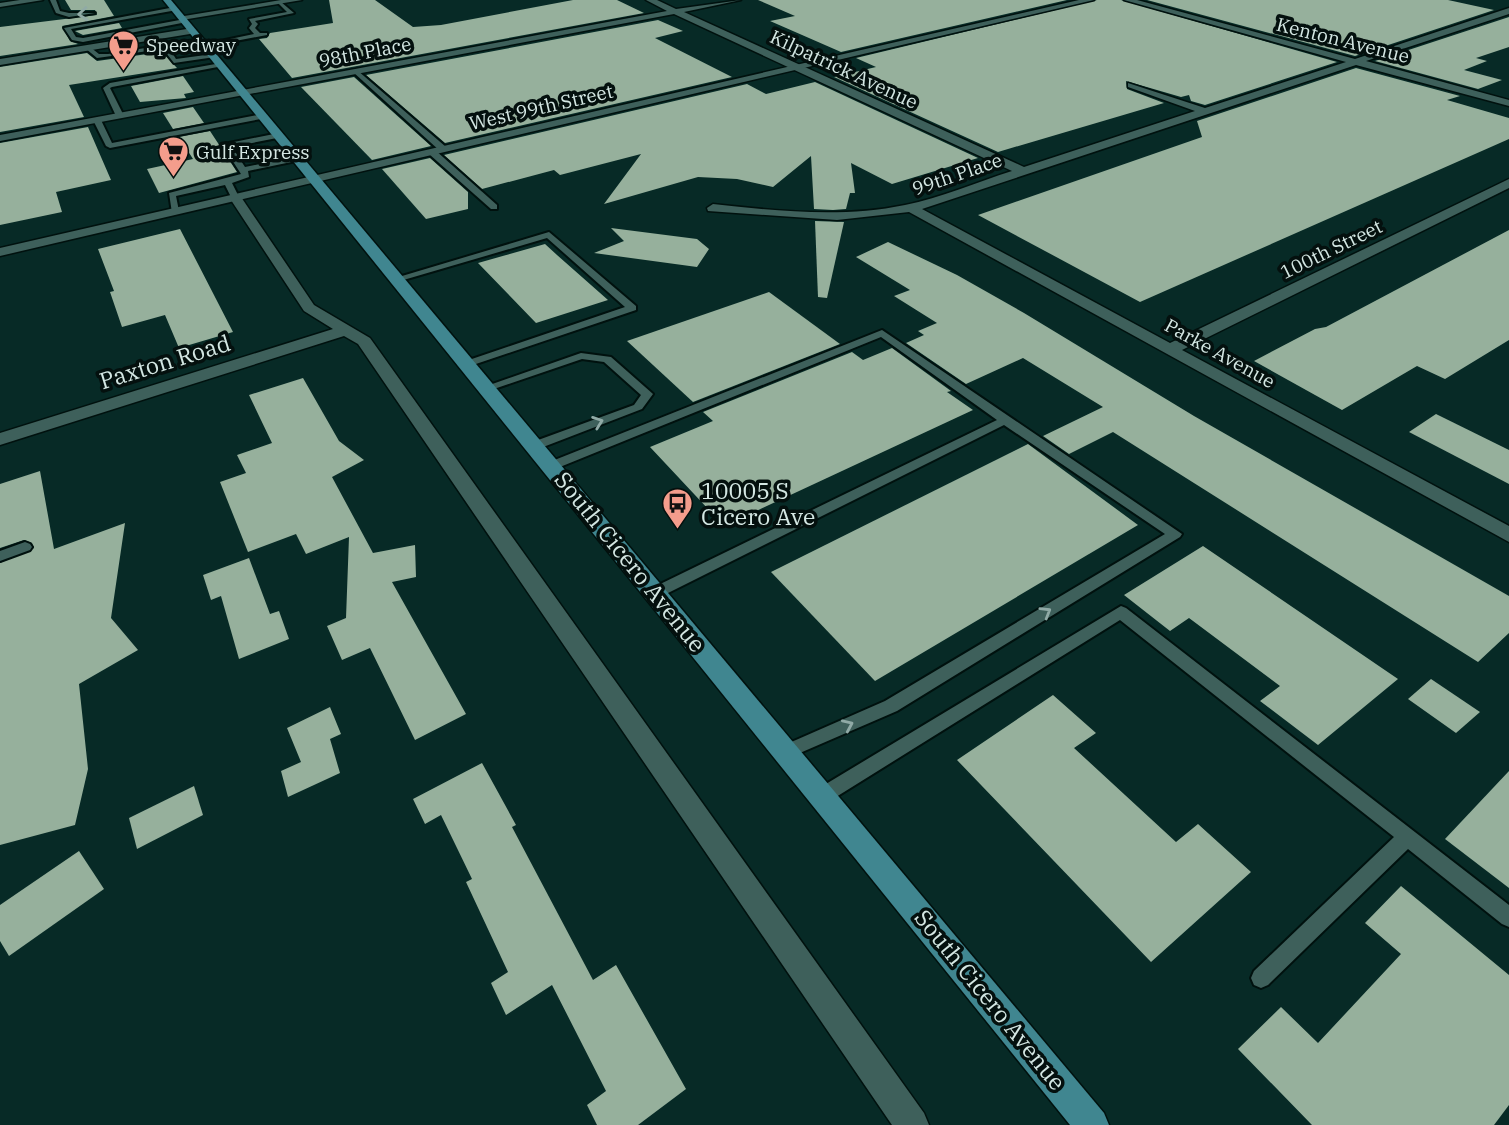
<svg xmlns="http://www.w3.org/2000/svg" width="1509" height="1125" viewBox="0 0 1509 1125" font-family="'IBM Plex Serif',serif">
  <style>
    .building { fill: #96b09c }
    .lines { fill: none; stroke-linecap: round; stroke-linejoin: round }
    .lane-casing { stroke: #00110e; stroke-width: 4 }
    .street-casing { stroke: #00110e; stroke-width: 3 }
    .secondary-casing { stroke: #00110e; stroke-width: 3 }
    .primary-casing { stroke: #00110e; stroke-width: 3 }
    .lane { fill: #3e605b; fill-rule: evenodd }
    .street { fill: #3e605b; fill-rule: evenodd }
    .secondary { fill: #3e605b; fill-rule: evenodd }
    .primary { fill: #408690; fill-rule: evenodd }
    .oneway { stroke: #90aaa6 }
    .labels { text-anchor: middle; stroke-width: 7; stroke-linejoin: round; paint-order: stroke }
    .far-street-label { font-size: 19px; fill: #d4e7e3; stroke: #04100e }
    .far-poi-label { font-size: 19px; fill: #d4e7e3; stroke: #04100e; text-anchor: start }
    .street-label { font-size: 23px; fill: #d4e7e3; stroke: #04100e }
    .poi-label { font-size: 23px; fill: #d4e7e3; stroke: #04100e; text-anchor: start }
  </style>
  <rect width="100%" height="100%" fill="#072a26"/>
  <g class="building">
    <path d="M65,0H104L114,16L62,26L70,41L78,44L0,56V27L97,15L95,10H71Z"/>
    <path d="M329,0H375L413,27L441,25L573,0H617L644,13L292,78L259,39L267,38L270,33L333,23Z"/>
    <path d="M758,0H1067L841,52L770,21L795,16Z"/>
    <path d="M1097,0H1121L1337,62L1205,105L1191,101L1189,95L1181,97L1126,81L1127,89L1164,103L998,152L834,77L876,67L856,58Z"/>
    <path d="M1147,0H1448L1494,10L1355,56Z"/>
    <path d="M1509,17V47L1476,58L1487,61L1464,70L1502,80L1478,89L1375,61Z"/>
    <path d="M658,20L683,31L655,38L732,77L445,143L366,75Z"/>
    <path d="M119,23L122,28L83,35L75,31Z"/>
    <path d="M162,52L177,68L69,85L84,117L0,132V67L87,53L97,61Z"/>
    <path d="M1356,68L1460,96L1447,100L1509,118V139L1140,302L978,215L1202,137L1197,121Z"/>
    <path d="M183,76L194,92L184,94L186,98L140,102L131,86Z"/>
    <path d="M354,77L431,146L372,160L301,87Z"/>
    <path d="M815,82L978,158L892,184L851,163L855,193H850L846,209L833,210L814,209L811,156L773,187L737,179L698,177L604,204L641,154L560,175L554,170L482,189L444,155L747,84L766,94Z"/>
    <path d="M193,107L204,123L173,129L163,113Z"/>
    <path d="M88,127L111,180L56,192L62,212L0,225V143Z"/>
    <path d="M210,131L237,172L159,193L147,169L193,159L179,137Z"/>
    <path d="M430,158L468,192V209L426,219L382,169Z"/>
    <path d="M815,221L844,222L827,298L818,297Z"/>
    <path d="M611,228L697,239L709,249L697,267L594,253L624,241Z"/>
    <path d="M180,229L233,332L179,348L165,315L122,327L110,292L114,291L98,249Z"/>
    <path d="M1509,230V340L1445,379L1417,366L1342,410L1254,361L1315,329L1326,327Z"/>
    <path d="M888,242L957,275L1024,313L1194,416L1509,596V633L1478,662L1113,432L1069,454L1043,436L1103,407L1023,358L966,384L906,343L924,335L918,331L937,323L894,296L910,290L856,257Z"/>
    <path d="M545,244L557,255L608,300L536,323L478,263Z"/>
    <path d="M769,292L840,344L693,402L627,341Z"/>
    <path d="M892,348L951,391L947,392L973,410L724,526L650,447L713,421L703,412L852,352L863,360Z"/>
    <path d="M303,378L339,441L364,460L332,477L373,553L415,545L416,577L392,582L466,714L415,740L370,648L342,660L327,626L346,618L349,537L306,554L296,534L248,552L220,482L246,473L237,455L272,443L249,395Z"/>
    <path d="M1436,414L1509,450V484L1409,432Z"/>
    <path d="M1028,444L1138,525L875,681L771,572Z"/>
    <path d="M40,471L54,549L125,523L111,618L138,650L79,684L88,769L75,825L0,845V563L34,548L32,543L24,540L0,548V484Z"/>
    <path d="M1203,546L1398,679L1318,745L1260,701L1280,686L1189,618L1170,631L1124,595Z"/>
    <path d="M249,558L270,614L279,611L289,639L239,659L221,596L211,600L203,575Z"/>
    <path d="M1431,679L1480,712L1456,733L1408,699Z"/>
    <path d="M1053,695L1096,733L1074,748L1176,842L1198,824L1251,872L1151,962L957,760Z"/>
    <path d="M330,707L341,734L330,739L340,773L288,797L281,771L301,762L287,728Z"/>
    <path d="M482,763L516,825L512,827L593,980L616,965L686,1089L638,1125H597L587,1105L606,1091L552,985L506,1015L491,983L508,972L466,882L472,879L441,815L425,824L413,799Z"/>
    <path d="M1509,771V888L1445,839Z"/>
    <path d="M194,786L203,815L137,849L129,818Z"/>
    <path d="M79,851L104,889L9,956L0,941V905Z"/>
    <path d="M1401,886L1509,975V1105L1494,1125H1312L1238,1049L1281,1007L1318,1043L1401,954L1365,923Z"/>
  </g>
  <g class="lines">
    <defs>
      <g id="lane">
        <path d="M50,0H56L60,11L69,13H95L69,17L56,13Z"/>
        <path d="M277,2H281L294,13L255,21L258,24L255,28L260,33H267V35L204,47L201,45L254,34L249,28L252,24L249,19L287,12Z"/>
        <path d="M175,7L177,10L71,29L76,37L83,38L185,19L187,22L83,42L72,40L64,28Z"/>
        <path d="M201,39L203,42L169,48L176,59L213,54L215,57L174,63L163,49L97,58L85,48L90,47L99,54H108Z"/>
        <path d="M221,63L223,66L112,87L110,88L124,116L120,118L116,116L103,88L110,83Z"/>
        <path d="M353,70H357L446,147V151H440L353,72Z"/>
        <path d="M263,114L266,118L110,148L106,146L93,120L100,118L112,143Z"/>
        <path d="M279,133L283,135L282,137L232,147L245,167L298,156L302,158L301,160L248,171L249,177L232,183L239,197L238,199H232L225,185L176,196L179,211L172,213L169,193L241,174L223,146L224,144Z"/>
        <path d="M429,150H435L497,205V209H491L429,154Z"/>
        <path d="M549,232L636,306V310L467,367L463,366V362L625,307L547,238L400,281L392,279Z"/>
        <path d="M882,330L1182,534L1180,537L897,711L786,759L780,757L778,752L780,747L885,701L1165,534L1004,425L660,597H650L648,593L650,589L997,420L881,337L555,469H547L545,466L547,463Z"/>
        <path d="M581,353L611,357L653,394L642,409L538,449H530L528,446L530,443L634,405L641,395L604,362L582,359L491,390L487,391L481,388Z"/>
        <path d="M25,542L30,544L32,547L30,550L0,561V551Z"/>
        <path d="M1121,606L1126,608L1509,905V927L1502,924L1408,849L1268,985L1261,988L1254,985L1251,978L1254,971L1394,837L1120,620L828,802L822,804L816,802L813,796L816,790Z"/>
      </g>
      <g id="street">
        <path d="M20,0H43L0,7V3Z"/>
        <path d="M281,0H302L182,20L178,17Z"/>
        <path d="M646,0H657L676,9L741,0L684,12L1024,167L1195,111L1128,87V83L1205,108L1346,62L1124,0H1137L1355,59L1509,8V14L1366,61L1509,100V106L1356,65L922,209L1170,343L1509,179V188L1182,350L1509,526V542L909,212L837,220L708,211L707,208L713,204C777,211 842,218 905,205C941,198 977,182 1012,171L674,14L0,141V135L667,11Z"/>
        <path d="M193,28L196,33L0,65V59Z"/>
        <path d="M231,194H239L314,305L370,338L924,1113L929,1125H892L358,344L344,336L0,445V433L333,329L304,311L229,197Z"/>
      </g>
      <path id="secondary" d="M1079,0H1094L0,256V248Z"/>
      <path id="primary" d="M163,0H171L1104,1113L1109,1125H1070Z"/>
    </defs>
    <use href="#lane" class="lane-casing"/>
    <use href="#street" class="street-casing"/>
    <use href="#secondary" class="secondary-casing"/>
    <use href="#primary" class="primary-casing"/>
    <use href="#lane" class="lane"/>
    <use href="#street" class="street"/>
    <use href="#secondary" class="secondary"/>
    <use href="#primary" class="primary"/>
  </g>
  <defs><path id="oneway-chevron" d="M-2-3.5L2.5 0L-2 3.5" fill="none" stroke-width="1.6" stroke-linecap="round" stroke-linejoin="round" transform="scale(1.75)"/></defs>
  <g class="oneway">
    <use href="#oneway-chevron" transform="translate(83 14) rotate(175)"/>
    <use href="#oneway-chevron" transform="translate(598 422) rotate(-20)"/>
    <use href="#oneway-chevron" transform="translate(1046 612) rotate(-31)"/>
    <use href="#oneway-chevron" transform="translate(848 725) rotate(-24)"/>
  </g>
  <defs>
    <symbol id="supermarket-pin" viewBox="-11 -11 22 30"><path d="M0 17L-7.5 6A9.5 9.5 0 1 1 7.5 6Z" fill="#f49d8c" stroke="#04100e"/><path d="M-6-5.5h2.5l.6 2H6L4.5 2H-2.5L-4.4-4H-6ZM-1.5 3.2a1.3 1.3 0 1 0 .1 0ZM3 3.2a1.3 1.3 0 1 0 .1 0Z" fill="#111"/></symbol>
    <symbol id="bus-pin" viewBox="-11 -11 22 30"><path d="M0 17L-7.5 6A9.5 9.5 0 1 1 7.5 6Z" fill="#f49d8c" stroke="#04100e"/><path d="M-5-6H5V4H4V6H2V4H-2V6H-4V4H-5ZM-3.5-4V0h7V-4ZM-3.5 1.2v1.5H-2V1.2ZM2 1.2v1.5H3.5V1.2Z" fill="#111"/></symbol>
  </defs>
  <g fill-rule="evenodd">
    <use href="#supermarket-pin" x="106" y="28" width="35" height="47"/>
    <use href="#supermarket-pin" x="156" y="134" width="35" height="47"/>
    <use href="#bus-pin" x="660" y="486" width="35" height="47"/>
  </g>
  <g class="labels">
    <g class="far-street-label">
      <text transform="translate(1343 40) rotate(14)" y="7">Kenton Avenue</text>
      <text transform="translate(365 52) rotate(-11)" y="7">98th Place</text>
      <text transform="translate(844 69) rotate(25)" y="7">Kilpatrick Avenue</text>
      <text transform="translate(541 107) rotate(-13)" y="7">West 99th Street</text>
      <text transform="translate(957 174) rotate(-19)" y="7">99th Place</text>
      <text transform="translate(1331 249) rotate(-26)" y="7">100th Street</text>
      <text transform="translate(1220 353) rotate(29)" y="7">Parke Avenue</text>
    </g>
    <g class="far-poi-label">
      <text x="146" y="52">Speedway</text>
      <text x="196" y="159">Gulf Express</text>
    </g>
    <g class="street-label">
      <text transform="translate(165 362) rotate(-17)" y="8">Paxton Road</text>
      <text transform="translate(630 562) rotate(51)" y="8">South Cicero Avenue</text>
      <text transform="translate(990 1000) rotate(51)" y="8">South Cicero Avenue</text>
    </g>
    <g class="poi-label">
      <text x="701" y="499">10005 S<tspan x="701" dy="26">Cicero Ave</tspan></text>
    </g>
  </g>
</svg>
